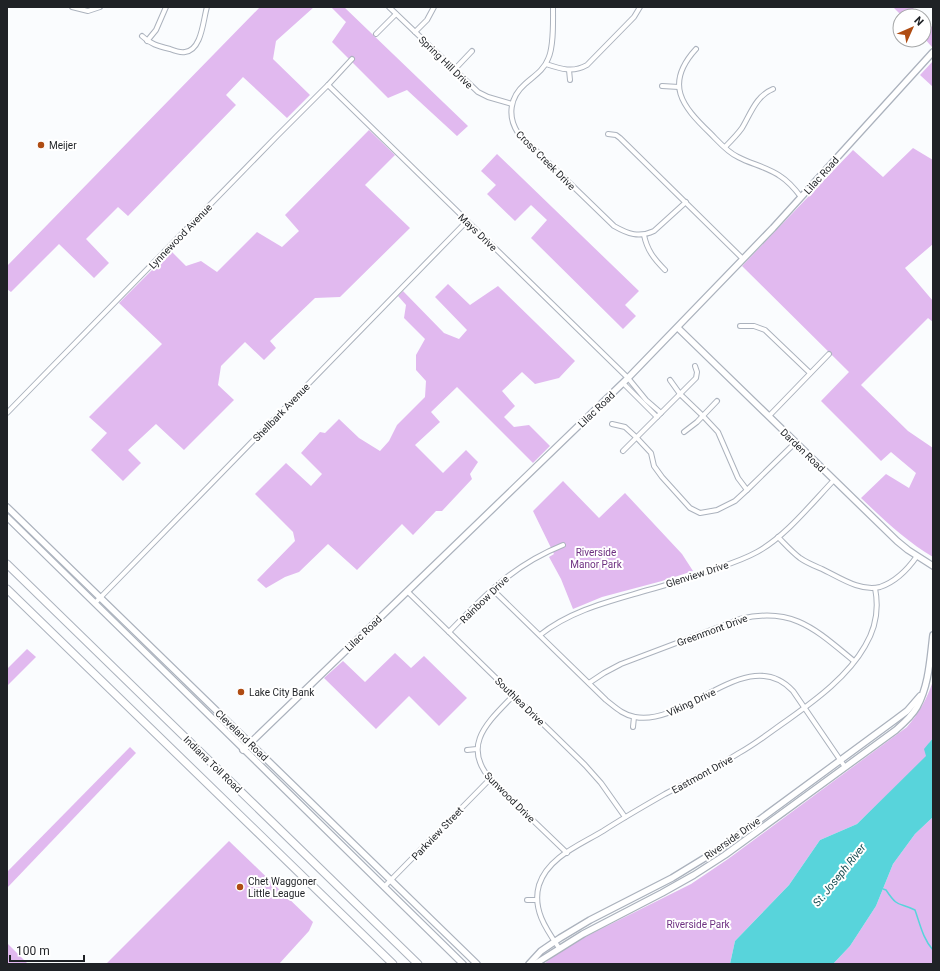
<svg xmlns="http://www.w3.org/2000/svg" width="940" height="971" viewBox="0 0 940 971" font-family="Roboto,sans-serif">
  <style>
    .green { fill: #e1b9ef }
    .water { fill: #58d4db }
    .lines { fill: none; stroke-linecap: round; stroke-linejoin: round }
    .stream { stroke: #58d4db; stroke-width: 1.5 }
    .street-casing { stroke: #abb2bd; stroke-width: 6 }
    .secondary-casing { stroke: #abb2bd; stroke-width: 8 }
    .highway-casing { stroke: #abb2bd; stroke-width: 9 }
    .street { stroke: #fff; stroke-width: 4 }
    .secondary { stroke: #fff; stroke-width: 5.5 }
    .highway { stroke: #fff; stroke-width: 7 }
    .poi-dot { fill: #af4c13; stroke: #fff; stroke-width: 1.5 }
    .labels { text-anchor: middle; stroke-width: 4; stroke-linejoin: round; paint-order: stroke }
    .street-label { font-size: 10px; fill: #1f2226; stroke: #fff }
    .poi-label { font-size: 10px; fill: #1f2226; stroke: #fff; text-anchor: start }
    .park-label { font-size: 10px; fill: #6e3181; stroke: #fff }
    .water-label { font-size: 11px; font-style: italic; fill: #174d51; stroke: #fff }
  </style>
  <rect width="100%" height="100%" fill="#fafcfe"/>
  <g class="green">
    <path d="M260,7H314L276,41L273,59L310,95L287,118L243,77L226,95L236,105L128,216L118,207L86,239L109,263L94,278L59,244L11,292L7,289V266Z"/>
    <path d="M331,7H344L468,126L457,136L407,90L388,98L332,42L346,22Z"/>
    <path d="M893,7H912L921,16H902Z"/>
    <path d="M924,19L933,28L932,47L924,38Z"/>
    <path d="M933,61V87L920,75Z"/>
    <path d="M369,130L395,155L365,185L410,228L340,297L315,298L270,341L276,348L264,360L245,342L221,366L218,385L234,400L184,450L156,424L128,450L141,463L123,481L91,450L107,433L89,417L162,344L119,303L171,251L186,266L201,261L217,272L257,232L282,247L299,231L285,215Z"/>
    <path d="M913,148L933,160V244L905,268L933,301V322L928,318L861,385L908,431L933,448V557C906,541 884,520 861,498L886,474L909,488L916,473L891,452L881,461L821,401L849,372L742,266L853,150L883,177Z"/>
    <path d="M497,154L639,291L625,305L636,316L623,329L531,238L547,220L531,205L515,221L487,194L496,185L481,171Z"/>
    <path d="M448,284L470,305L498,286L575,361L559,378L535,384L522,372L502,391L515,406L504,417L514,427L529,425L550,446L533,463L457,387L431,412L440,422L415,445L443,473L466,450L478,462L470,474L472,479L442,511H436L413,535L402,524L357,570L328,544L299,572L285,577L266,588L257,580L295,541L293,532L255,494L286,463L311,486L322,474L301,453L320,432L325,433L339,419L359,438L380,451L389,441L397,425L425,397L426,381L416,370V355L425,339L404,318L406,305L398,296L403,291L444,333L459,339L467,330L435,297Z"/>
    <path d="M563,481L599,518L625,493L682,554L693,571L662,581L602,597L573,609L561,579L549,557L554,554L533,511Z"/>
    <path d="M27,649L36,657L7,686V669Z"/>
    <path d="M395,653L411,668L424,656L467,698L439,726L409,696L376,729L324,678L343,661L365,682Z"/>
    <path d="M933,681V738L929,743L927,756L857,824L820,840L789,885L735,941L730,964H544L555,955L583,938L691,884L728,859L907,727C919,713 927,699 933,681Z"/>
    <path d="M130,747L136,753L7,888V872Z"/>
    <path d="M933,817V964H833L850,946L876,906L893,864L915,834Z"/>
    <path d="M229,841L313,922L309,931L279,964H106Z"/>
    <path d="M7,943L28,964H7Z"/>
  </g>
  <path class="water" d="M933,738V817L915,834L893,864L876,906L850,946L833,964H730L735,941L789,885L820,840L857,824L926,756L924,749Z"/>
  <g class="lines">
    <path class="stream" d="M883,889L886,890C898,908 898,902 915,910C920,924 923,939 933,950"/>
    <defs>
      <g id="street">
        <path d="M72,7L88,11L100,7"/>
        <path d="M389,7L478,92L488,97L512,104"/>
        <path d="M553,7C553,21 554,47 548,59C544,70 534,76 525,84C510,97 507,116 518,133L614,226C628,234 639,238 654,231L686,202"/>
        <path d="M415,32L427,20L434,7"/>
        <path d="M376,34L396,14"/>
        <path d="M142,36C150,44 158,46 170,49C175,51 180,53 185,52C202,50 203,20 207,7"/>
        <path d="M147,41L156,30L166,7"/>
        <path d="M696,49C664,84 682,106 710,133C719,142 727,152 738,157C751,164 767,167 780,176C788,181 795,189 801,197"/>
        <path d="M546,64C561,69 573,73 587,65L634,17L640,7"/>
        <path d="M454,70L472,51"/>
        <path d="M569,70L570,80"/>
        <path d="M328,85L628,378L646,400L661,413"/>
        <path d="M662,86L679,87"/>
        <path d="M608,134L616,135L620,138L743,259"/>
        <path d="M725,147C731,141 737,135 742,128C751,113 756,96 773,89"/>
        <path d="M644,235C647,250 654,259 665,270"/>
        <path d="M740,326H754L765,330L810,373"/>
        <path d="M670,380L680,394L703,416L718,432L738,478L747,490"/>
        <path d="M623,383L657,417"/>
        <path d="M7,413L277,136L328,85L352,59"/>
        <path d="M769,416L829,354"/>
        <path d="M612,424L625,427L637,438L651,453L654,466L662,477L690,508L700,513L717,510L735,501L747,490L796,442"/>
        <path d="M684,432L697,422L717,401"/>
        <path d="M623,451L696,378L697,372L695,366"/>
        <path d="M778,537C785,544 792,552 800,558C807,563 815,566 822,569C839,577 860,592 880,587C895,582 908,569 917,556"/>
        <path d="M492,589L606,700C615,707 623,715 635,717C686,727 748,642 793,691L845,767"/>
        <path d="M407,591L585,765L601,783L625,817"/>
        <path d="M95,603L467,221"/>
        <path d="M449,632C485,595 513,565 563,545"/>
        <path d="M540,635C571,610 611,601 648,590C668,585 687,578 706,572C723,566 741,561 757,552C786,536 811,504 834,480"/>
        <path d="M589,683L604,673L621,664L740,619C793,606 816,630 854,661"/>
        <path d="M514,695C488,722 459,746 493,782L567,853"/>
        <path d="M633,727L634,717"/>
        <path d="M467,750L477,749"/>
        <path d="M384,887L490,779"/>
        <path d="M527,900H537"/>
        <path d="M559,948C546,929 532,909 539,885C548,857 580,845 603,831C623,818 644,806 665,794C690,781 715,768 739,753C757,743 773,730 789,719C817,699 848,676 865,646C876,628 879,608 875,588"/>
      </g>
      <g id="secondary">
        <path d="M678,328L897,541L908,550L933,566"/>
        <path d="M7,507L477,964"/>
        <path d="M7,517L463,964"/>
        <path d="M243,750L628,378L773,228L933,52"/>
        <path d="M529,964L541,951L560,938L590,920L672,878L721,848L895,720L907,711L920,696"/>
        <path d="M535,964L583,934L662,893L694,875L725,855L896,730C904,723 912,716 917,707C929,685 930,659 933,635"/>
      </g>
      <g id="highway">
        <path d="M7,564L418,964"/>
        <path d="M7,589L393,964"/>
      </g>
    </defs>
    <use href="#street" class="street-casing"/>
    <use href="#secondary" class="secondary-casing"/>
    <use href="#highway" class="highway-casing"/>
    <use href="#street" class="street"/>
    <use href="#secondary" class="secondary"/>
    <use href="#highway" class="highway"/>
  </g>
  <g class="poi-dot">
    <circle cx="41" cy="145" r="4"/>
    <circle cx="241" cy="692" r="4"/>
    <circle cx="240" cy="887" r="4"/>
  </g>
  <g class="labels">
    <g class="street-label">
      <text transform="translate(446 62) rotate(44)" y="4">Spring Hill Drive</text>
      <text transform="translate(546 160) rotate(45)" y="4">Cross Creek Drive</text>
      <text transform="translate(821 175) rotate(-48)" y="4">Lilac Road</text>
      <text transform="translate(478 232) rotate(44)" y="4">Mays Drive</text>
      <text transform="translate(180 236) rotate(-46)" y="4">Lynnewood Avenue</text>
      <text transform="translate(596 409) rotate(-44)" y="4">Lilac Road</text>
      <text transform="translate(281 412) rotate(-46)" y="4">Shellbark Avenue</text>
      <text transform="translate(803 450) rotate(44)" y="4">Darden Road</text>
      <text transform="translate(697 574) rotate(-18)" y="4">Glenview Drive</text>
      <text transform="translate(484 599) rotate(-44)" y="4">Rainbow Drive</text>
      <text transform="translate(712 630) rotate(-20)" y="4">Greenmont Drive</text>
      <text transform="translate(363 633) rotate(-44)" y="4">Lilac Road</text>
      <text transform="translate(520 701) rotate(44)" y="4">Southlea Drive</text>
      <text transform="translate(691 702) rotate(-25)" y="4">Viking Drive</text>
      <text transform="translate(242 735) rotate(44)" y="4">Cleveland Road</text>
      <text transform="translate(213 764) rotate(44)" y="4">Indiana Toll Road</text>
      <text transform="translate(702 774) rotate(-29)" y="4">Eastmont Drive</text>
      <text transform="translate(510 797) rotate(45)" y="4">Sunwood Drive</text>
      <text transform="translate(437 833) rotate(-46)" y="4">Parkview Street</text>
      <text transform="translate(732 838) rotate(-35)" y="4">Riverside Drive</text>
    </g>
    <g class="poi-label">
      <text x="49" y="149">Meijer</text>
      <text x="249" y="696">Lake City Bank</text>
      <text x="248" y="885">Chet Waggoner<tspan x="248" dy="12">Little League</tspan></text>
    </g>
    <g class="park-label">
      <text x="596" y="556">Riverside<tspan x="596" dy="12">Manor Park</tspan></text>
      <text x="698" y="928">Riverside Park</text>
    </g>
    <g class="water-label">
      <text transform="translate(839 875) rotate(-51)" y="4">St. Joseph River</text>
    </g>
  </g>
  <rect width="940" height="971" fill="none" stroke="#1f2226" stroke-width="16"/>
  <g transform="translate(912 28) rotate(45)"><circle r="19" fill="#ffffff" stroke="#a5a7a8"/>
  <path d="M0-3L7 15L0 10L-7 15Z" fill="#af4c13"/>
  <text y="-6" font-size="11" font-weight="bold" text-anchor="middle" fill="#1f2226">N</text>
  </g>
  <path d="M10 955v6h74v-6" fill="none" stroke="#1f2226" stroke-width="2"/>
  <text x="16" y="955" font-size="12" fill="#1f2226" stroke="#ffffff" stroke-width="3" paint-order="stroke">100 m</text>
</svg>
